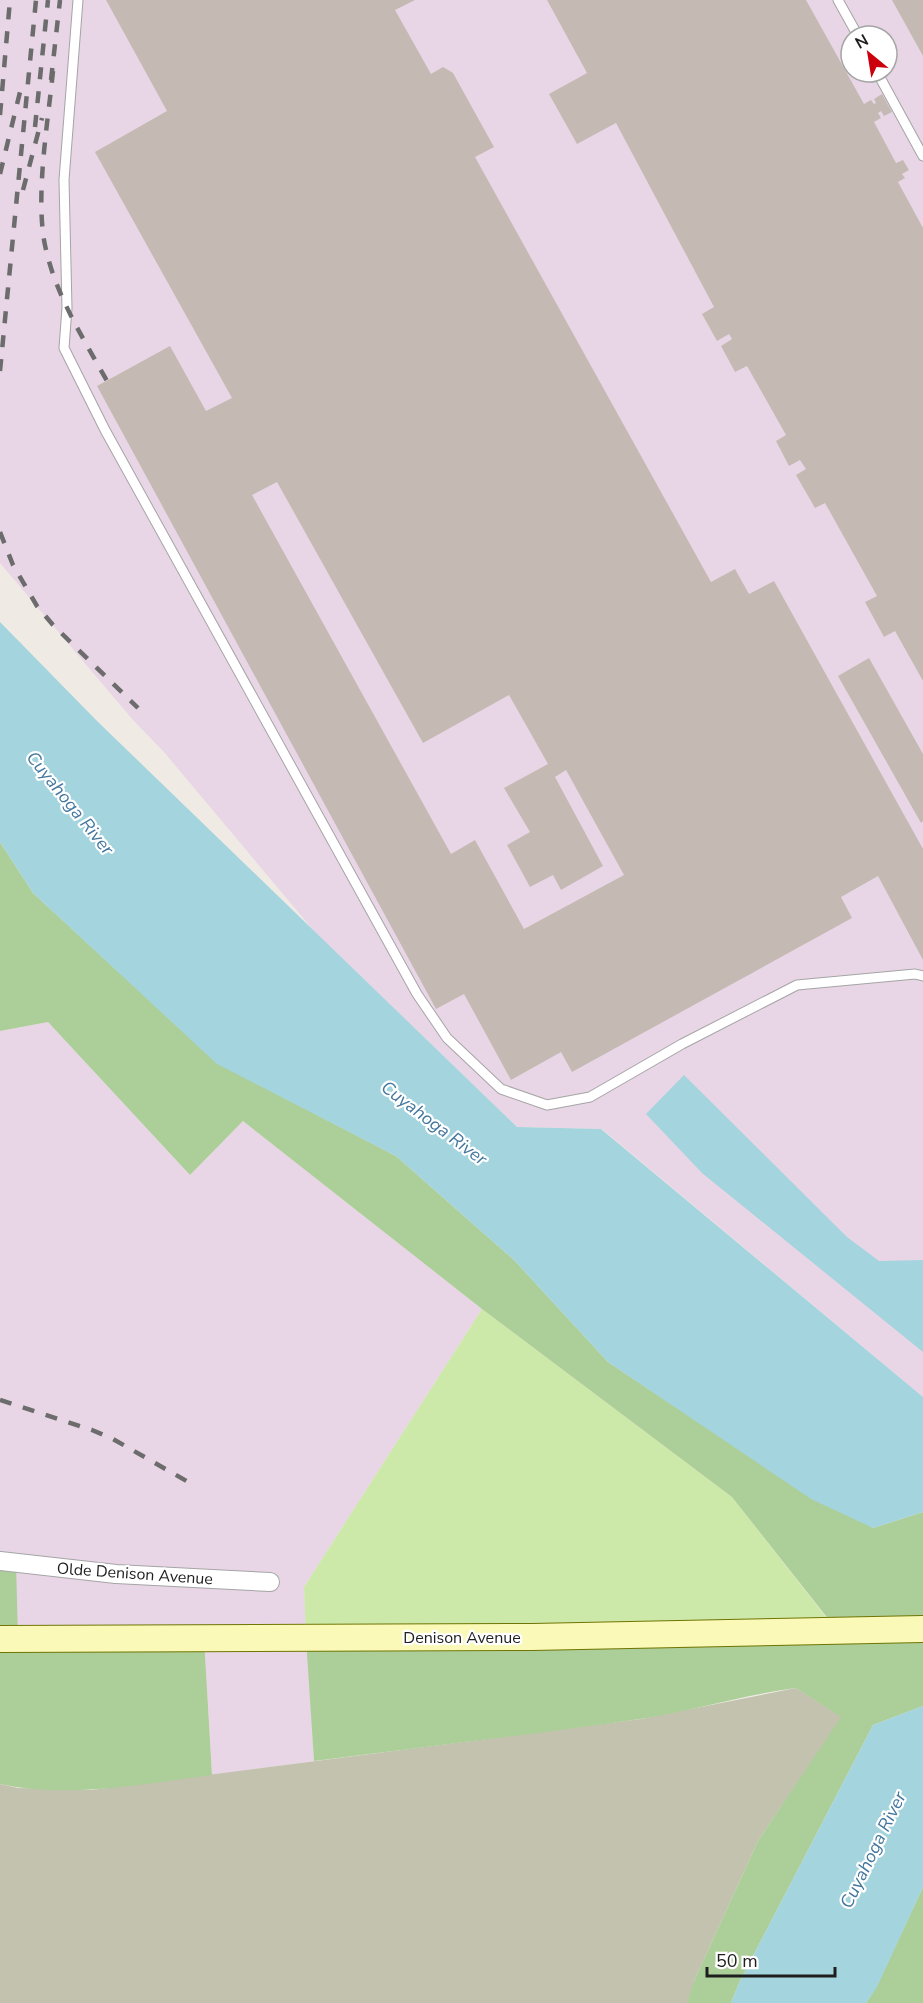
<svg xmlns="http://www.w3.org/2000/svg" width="923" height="2003" font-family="'Nunito Sans',sans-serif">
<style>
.industrial{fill:#e8d6e6;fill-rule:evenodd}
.construction{fill:#c3c2af}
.grass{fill:#cde9a9}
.forest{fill:#acce98}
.water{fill:#a4d4dd}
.building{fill:#c4bab3;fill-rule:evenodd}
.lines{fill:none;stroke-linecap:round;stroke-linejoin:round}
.service-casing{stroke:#a5a5a5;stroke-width:11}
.minor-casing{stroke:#a5a5a5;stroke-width:20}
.secondary-casing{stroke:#707504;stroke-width:28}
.service{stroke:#fff;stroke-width:9}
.minor{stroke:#fff;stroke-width:18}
.secondary{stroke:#faf9b7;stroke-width:26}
.rail{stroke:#6c6c6c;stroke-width:4.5;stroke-dasharray:12 12;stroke-linecap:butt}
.labels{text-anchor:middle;stroke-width:4.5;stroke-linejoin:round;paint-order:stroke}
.street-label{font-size:16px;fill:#1e1e1e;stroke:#fff}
.water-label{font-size:18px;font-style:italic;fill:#44779e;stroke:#fff}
</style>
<rect width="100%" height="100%" fill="#efeae4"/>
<g class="industrial">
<path d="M0 0H923V1397L602 1129 517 1127 314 931 164 752 133 720 0 563ZM851 36H887V72H851Z"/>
<path d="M48 1022 190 1175 243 1121 482 1309 304 1587 314 1761 212 1775 204 1638 17 1639 0 1562V1031Z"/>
</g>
<path class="construction" d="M796 1688 842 1717 758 1841 694 1981 704 2003H0V1784L18 1788 92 1790 641 1719Z"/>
<path class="grass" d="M482 1309 732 1497 837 1631 306 1638 304 1587Z"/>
<g class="forest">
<path d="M0 842 33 893 217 1063 396 1156 515 1261 608 1362 722 1438 873 1528 923 1512V1706L873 1725 739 1983 731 2003H687L694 1981 758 1841 841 1717 796 1688C743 1695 692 1711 640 1719 531 1735 423 1747 314 1761L306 1638 837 1630 732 1497 482 1309 243 1121 190 1175 48 1022 0 1031Z"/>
<path d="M0 1562 16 1563 18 1639 204 1638 212 1775C142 1784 70 1799 0 1784Z"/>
<path d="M923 1887V2003H866L876 1988Z"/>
</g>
<g class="water">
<path d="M0 622 97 721 517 1127 601 1129 923 1397V1512L873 1528 811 1499 608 1362 515 1261 396 1156 217 1064 33 893 0 842Z"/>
<path d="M684 1075 847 1237 879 1261 923 1260V1352L702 1173 646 1114Z"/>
<path d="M923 1706V1887L876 1989 866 2003H731L739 1983 873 1725Z"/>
</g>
<g class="building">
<path d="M106 0H415L395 10 431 74 443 67 453 73 494 147 475 157 711 582 735 569 749 594 774 581 923 849V960L878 876 841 897 852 918 572 1072 561 1052 511 1080 464 994 436 1009 97 386 170 346 206 411 232 398 95 152 167 111ZM277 482 423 743 509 695 548 764 504 788 530 832 507 845 530 887 553 875 561 890 603 866 555 777 566 770 624 875 524 929 475 840 451 854 252 495Z"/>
<path d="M547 0H806L864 104 871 100 874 104 876 103 874 99 882 94 892 112 884 116 881 111 878 113 881 118 874 122 896 163 903 160 909 170 902 174 905 178 898 182 923 228V681L895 631 884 637 865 602 877 596 825 503 815 508 796 475 806 469 800 460 789 466 776 441 786 435 747 366 735 372 721 346 732 339 729 334 717 341 702 314 714 307 616 123 577 144 549 94 587 73Z"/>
<path d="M892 0H923V56Z"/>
<path d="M869 658 923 754V821L921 823 838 676Z"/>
</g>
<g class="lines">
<g class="service-casing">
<g id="service">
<path d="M78 0 64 180 67 308 64 348 105 430 417 994 447 1038 501 1089 547 1105 590 1097 682 1044 797 985 915 974 923 976"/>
<path d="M838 0 858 36"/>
<path d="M877 72 923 156"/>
</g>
</g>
<g class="minor-casing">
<path id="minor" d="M0 1561 116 1574 270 1582"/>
</g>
<g class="secondary-casing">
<path id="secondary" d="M0 1639 532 1637 923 1629"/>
</g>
<use href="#service" class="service"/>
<use href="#minor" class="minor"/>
<use href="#secondary" class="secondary"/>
<g class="rail">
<path d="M53 71C48 122 36 190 44 240 53 291 82 336 107 381"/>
<path d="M51 80 60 0"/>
<path d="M0 115 10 0"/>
<path d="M35 127 48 0"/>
<path d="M0 174 21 88"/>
<path d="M23 190 42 118"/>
<path d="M0 371 36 0"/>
<path d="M0 532 13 565 37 606 53 625 138 708"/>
<path d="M0 1400 92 1430 113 1439 190 1483"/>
</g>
</g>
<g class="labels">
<g class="street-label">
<text transform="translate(135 1573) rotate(4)" y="6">Olde Denison Avenue</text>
<text x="462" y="1643">Denison Avenue</text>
</g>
<g class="water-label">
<text transform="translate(70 803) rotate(51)" y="6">Cuyahoga River</text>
<text transform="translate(434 1123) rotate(37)" y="6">Cuyahoga River</text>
<text transform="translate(873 1850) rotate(-64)" y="6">Cuyahoga River</text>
</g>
</g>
<g transform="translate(869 54) rotate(330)"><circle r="28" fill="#ffffff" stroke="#a5a5a5" stroke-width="1.5"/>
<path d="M0-4.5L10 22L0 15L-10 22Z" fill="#cc000d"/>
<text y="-9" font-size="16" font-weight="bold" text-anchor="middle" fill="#1e1e1e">N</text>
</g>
<path d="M707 1967v9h128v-9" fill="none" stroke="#1e1e1e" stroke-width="3"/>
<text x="716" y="1967" font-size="18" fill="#1e1e1e" stroke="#ffffff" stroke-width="4.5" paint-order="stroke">50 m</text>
</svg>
